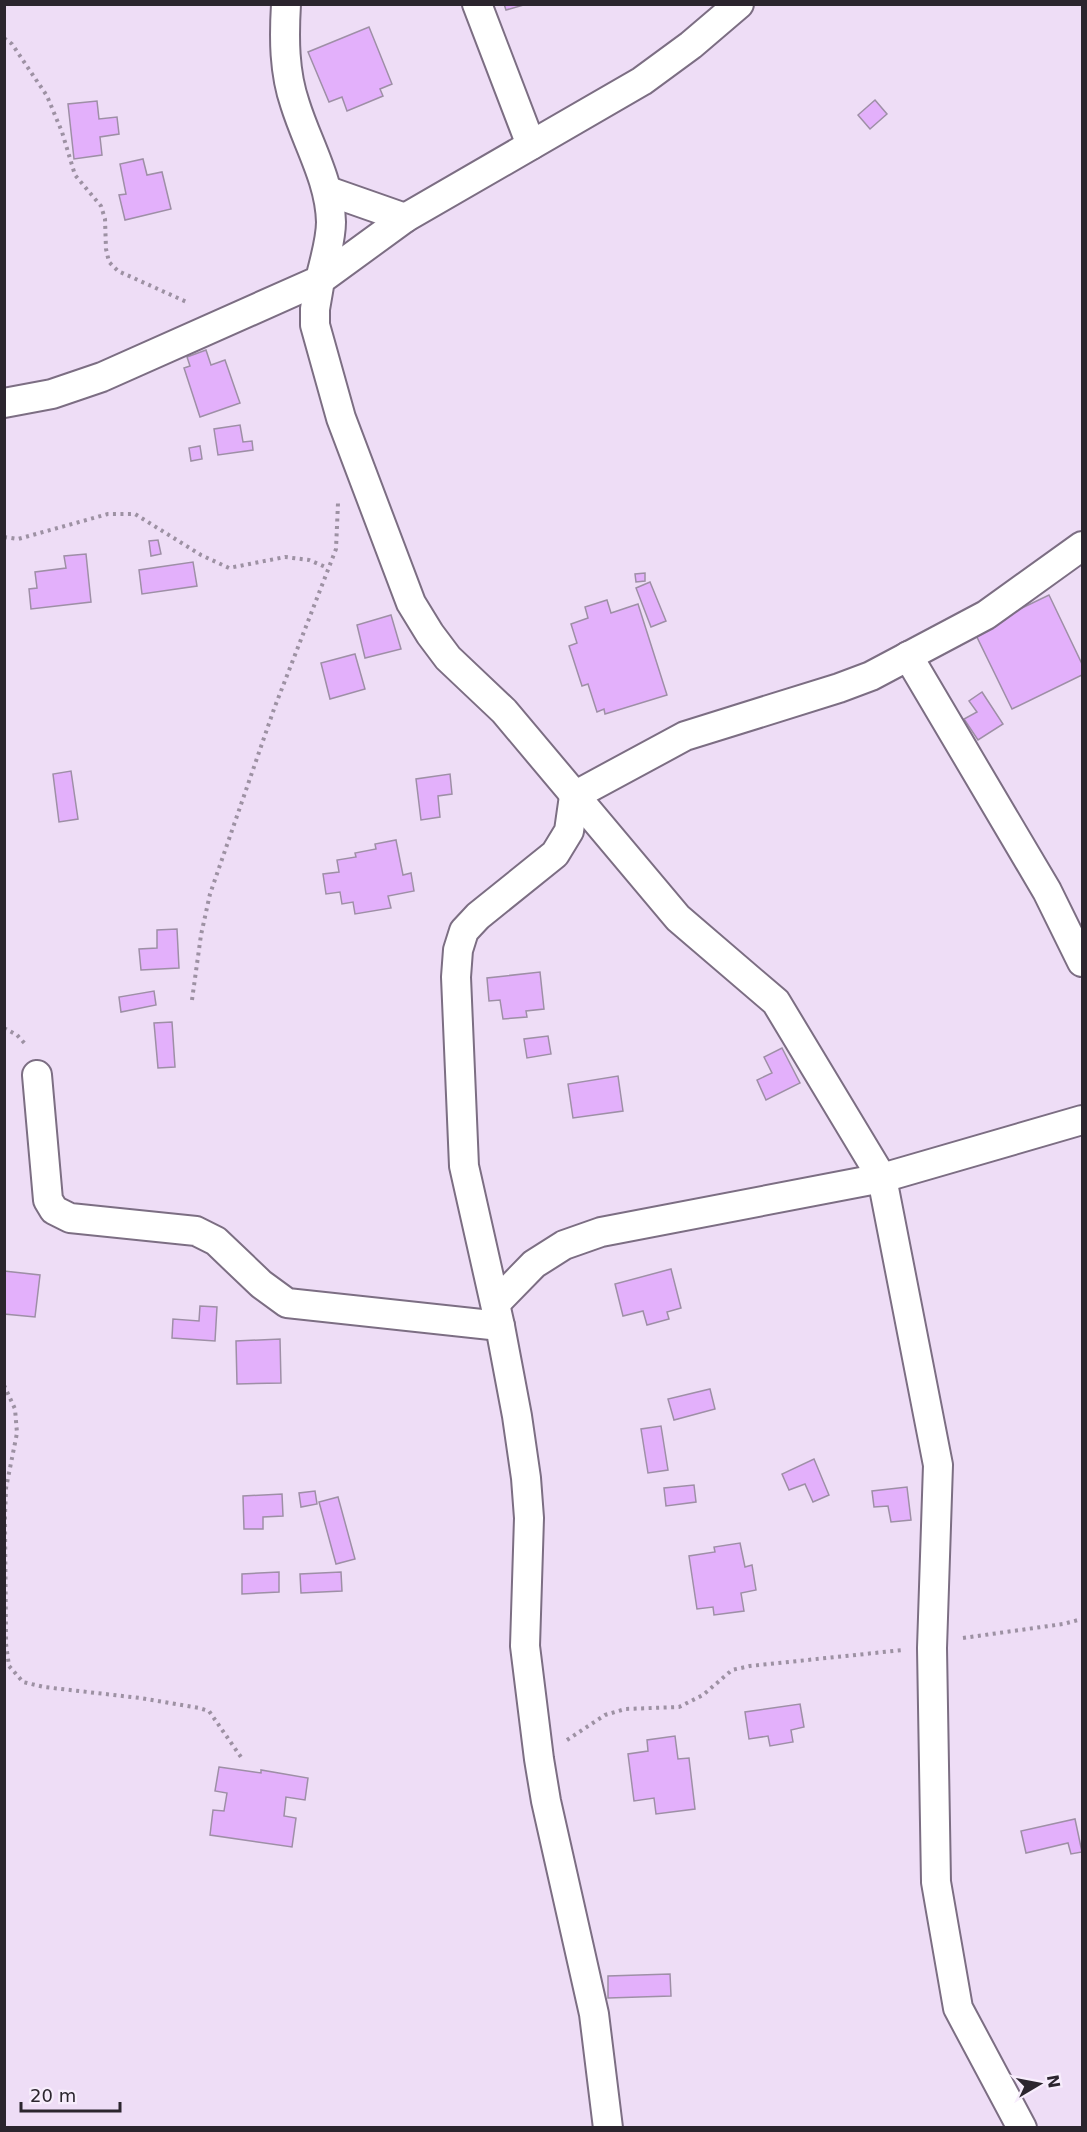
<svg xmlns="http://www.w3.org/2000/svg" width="1087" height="2132" font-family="'DejaVu Sans',sans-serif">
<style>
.building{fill:#e3b0fb;stroke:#9e8fa6;stroke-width:1.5}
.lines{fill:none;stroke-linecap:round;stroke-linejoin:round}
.street-casing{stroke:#7c6e83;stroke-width:32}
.path{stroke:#9d91a3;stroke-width:4;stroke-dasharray:3 4.5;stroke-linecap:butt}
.street{stroke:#fff;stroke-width:28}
</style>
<rect width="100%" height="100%" fill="#eeddf6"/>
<g class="building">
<path d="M504 4H527L506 10Z"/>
<path d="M369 27 392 84 380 89 383 96 347 111 342 97 329 102 308 52Z"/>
<path d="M875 100 887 114 870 129 858 115Z"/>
<path d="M97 101 99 119 117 117 119 134 100 137 102 155 74 159 68 104Z"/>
<path d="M143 159 147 175 162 172 171 209 125 220 119 195 126 194 120 164Z"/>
<path d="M206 350 211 365 225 360 240 403 200 417 184 368 190 366 187 357Z"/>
<path d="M240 425 243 442 252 441 253 450 218 455 214 429Z"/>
<path d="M200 446 202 459 191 461 189 448Z"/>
<path d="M158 540 161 554 151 556 149 541Z"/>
<path d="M86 554 91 602 31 609 29 589 37 588 35 572 66 568 64 556Z"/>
<path d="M193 562 197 586 142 594 139 570Z"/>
<path d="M645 573V581L636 582 635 574Z"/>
<path d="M650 582 666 621 651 627 636 588Z"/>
<path d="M1049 595 1082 664V675L1012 709 974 631Z"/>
<path d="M607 600 611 613 638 604 667 695 605 714 604 709 597 712 588 684 582 686 569 646 577 643 571 624 588 618 585 607Z"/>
<path d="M391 615 401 649 365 658 357 625Z"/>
<path d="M355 654 365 689 330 699 321 663Z"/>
<path d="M982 692 1003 724 978 740 964 719 977 712 969 701Z"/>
<path d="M71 771 78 819 59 822 53 774Z"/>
<path d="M450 774 452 794 438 796 440 817 421 820 416 779Z"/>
<path d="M396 840 403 875 411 873 414 891 388 896 391 908 355 914 353 902 342 904 340 892 326 894 323 874 339 872 337 860 356 857 355 853 376 849 375 844Z"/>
<path d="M177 929 179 968 141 970 139 949 157 948V930Z"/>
<path d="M540 972 544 1009 526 1011 527 1017 503 1019 500 1000 489 1001 487 978Z"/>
<path d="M154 991 156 1005 121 1012 119 997Z"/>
<path d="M172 1022 175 1067 158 1068 154 1023Z"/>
<path d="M548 1036 551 1054 527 1058 524 1039Z"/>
<path d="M782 1048 800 1083 766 1100 757 1080 772 1073 764 1057Z"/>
<path d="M618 1076 623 1111 573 1118 568 1084Z"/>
<path d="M671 1269 681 1308 667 1312 669 1319 647 1325 643 1311 623 1316 615 1284Z"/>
<path d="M4 1271 40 1275 35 1317 4 1314Z"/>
<path d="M200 1306 217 1307 215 1341 172 1338 173 1319 199 1321Z"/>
<path d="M280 1339 281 1383 237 1384 236 1341Z"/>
<path d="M710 1389 715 1409 674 1420 668 1399Z"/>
<path d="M661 1426 668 1470 648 1473 641 1429Z"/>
<path d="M814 1459 829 1495 813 1502 805 1484 789 1490 782 1474Z"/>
<path d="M694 1485 696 1502 666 1506 664 1488Z"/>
<path d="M907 1487 911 1520 891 1522 888 1506 874 1507 872 1491Z"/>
<path d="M315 1491 317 1504 301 1507 299 1493Z"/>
<path d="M282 1494 283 1516 263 1517V1529H244L243 1496Z"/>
<path d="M338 1497 355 1559 336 1564 319 1502Z"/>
<path d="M740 1543 745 1567 752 1565 756 1590 741 1593 744 1611 714 1615 713 1607 697 1609 689 1556 715 1552 714 1547Z"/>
<path d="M279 1572V1592L242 1594V1574Z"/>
<path d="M341 1572 342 1591 301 1593 300 1574Z"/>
<path d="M800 1704 804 1727 791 1730 793 1742 770 1746 768 1736 749 1739 745 1712Z"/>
<path d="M675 1736 678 1759 689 1758 695 1809 656 1814 654 1798 634 1801 628 1754 648 1751 647 1740Z"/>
<path d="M219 1767 261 1773V1770L308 1778 305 1800 286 1797 284 1816 296 1818 292 1847 210 1835 213 1810 224 1811 227 1793 215 1791Z"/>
<path d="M1075 1819 1082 1852 1071 1854 1068 1843 1026 1853 1021 1831Z"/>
<path d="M670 1974 671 1996 608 1998V1976Z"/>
</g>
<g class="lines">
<g class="street-casing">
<g id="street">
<path d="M477 4 531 145"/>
<path d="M739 4 691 45 642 81 405 218 320 280 315 309V325L341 418 411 603 430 634 448 658 504 711 678 918 776 1002 882 1178 938 1465 932 1648 936 1882 958 2008 1022 2128"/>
<path d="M328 191 405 218"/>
<path d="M4 403 52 394 102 377 320 280C324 262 331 241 331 222 330 180 307 143 295 104 284 72 284 38 286 4"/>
<path d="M908 656 1047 891 1082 962"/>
<path d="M37 1075 48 1200 54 1210 70 1218 196 1231 216 1241 261 1284 287 1303 500 1326"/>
<path d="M496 1303 534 1264 564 1245 601 1232 882 1178 1082 1120"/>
<path d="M608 2128 594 2014 546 1801 539 1759 525 1646 529 1518 526 1478 517 1416 500 1326 464 1166 456 977 458 950 464 931 478 916 555 854 569 831 574 796 685 736 839 688 871 676 986 615 1082 546"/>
</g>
</g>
<g class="path">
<path d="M4 38 12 44 47 96 62 132 75 175 101 206 105 219 106 249 109 262 118 271 189 303"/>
<path d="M4 537 18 539 108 514H135L201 555 229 568 285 557 309 560 328 568"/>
<path d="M192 1000 201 935 210 894 274 709 336 549 338 503"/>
<path d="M4 1028 17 1035 27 1046"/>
<path d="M4 1385 15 1409 17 1433 6 1488 5 1516 6 1644 9 1666 23 1682 44 1687 140 1698 199 1708 209 1711 243 1760"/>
<path d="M963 1638 1063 1624 1082 1619"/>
<path d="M567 1740 605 1715 625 1709 679 1707 703 1695 732 1670 750 1666 903 1650"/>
</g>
<use href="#street" class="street"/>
</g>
<rect width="1087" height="2132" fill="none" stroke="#2b252e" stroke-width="12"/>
<g transform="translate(1039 2084) rotate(80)" stroke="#f7edfc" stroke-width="4.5" paint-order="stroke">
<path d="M0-4.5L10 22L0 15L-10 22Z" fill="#2b252e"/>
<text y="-9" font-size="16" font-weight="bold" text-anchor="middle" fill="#2b252e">N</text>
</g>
<path d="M21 2102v9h99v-9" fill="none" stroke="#2b252e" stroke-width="3"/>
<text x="30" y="2102" font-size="18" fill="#2b252e" stroke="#f7edfc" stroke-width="4.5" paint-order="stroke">20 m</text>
</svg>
